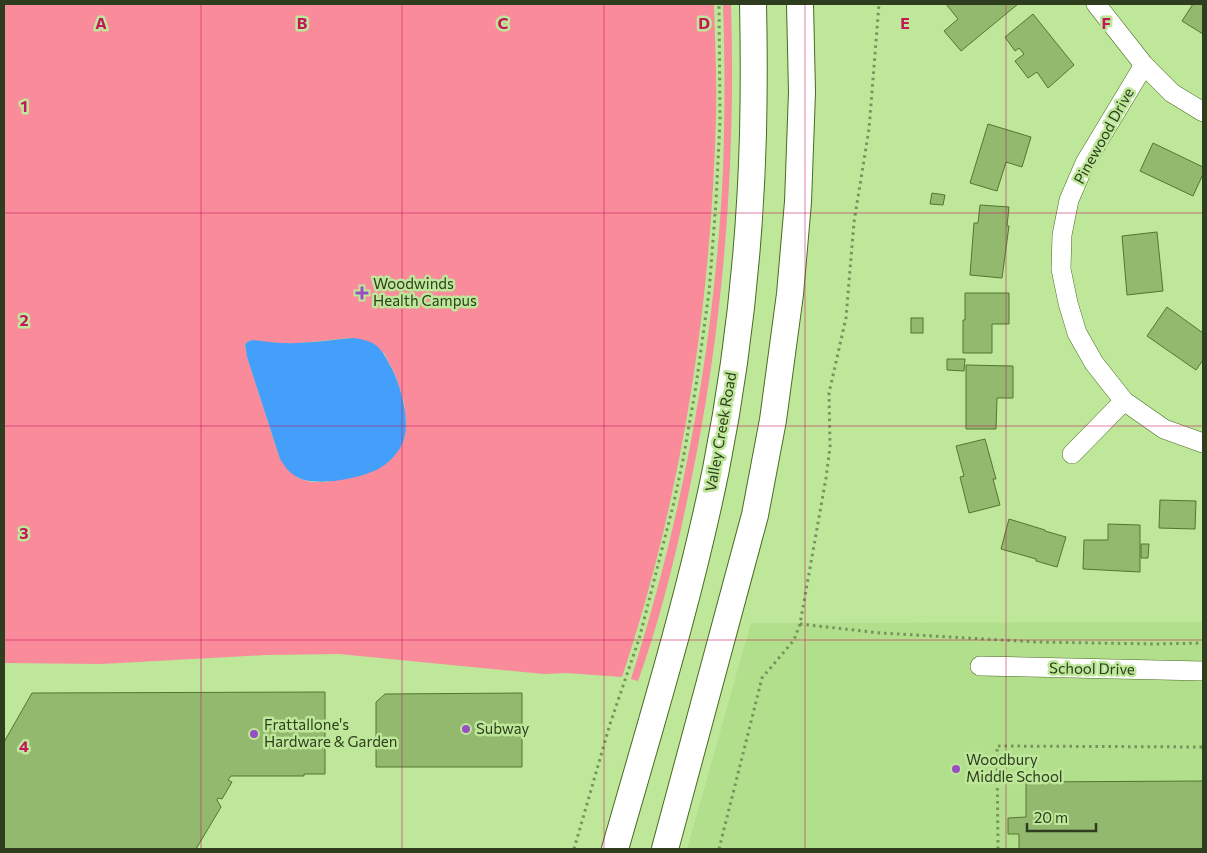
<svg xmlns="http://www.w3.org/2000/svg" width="1207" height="853" font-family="Commissioner,sans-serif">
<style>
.built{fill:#b2df8b}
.green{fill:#f98b9b;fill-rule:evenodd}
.water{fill:#439ff9}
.building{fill:#92b96e;stroke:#52762d}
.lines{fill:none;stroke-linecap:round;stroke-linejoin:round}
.minor-casing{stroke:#486b21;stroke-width:20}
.secondary-casing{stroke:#486b21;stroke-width:28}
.path{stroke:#76935d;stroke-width:3;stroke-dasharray:2.5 4;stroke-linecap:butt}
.minor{stroke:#fff;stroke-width:19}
.secondary{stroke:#fff;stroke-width:26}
.grid{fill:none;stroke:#c2185b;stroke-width:1;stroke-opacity:0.55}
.poi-dot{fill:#974fc2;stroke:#bee79a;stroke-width:2}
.labels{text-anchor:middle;stroke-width:5;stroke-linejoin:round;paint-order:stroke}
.street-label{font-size:15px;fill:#2d3d1e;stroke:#bee79a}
.poi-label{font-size:15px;fill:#2d3d1e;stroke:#bee79a;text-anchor:start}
.grid-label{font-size:16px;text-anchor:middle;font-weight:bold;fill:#c2185b;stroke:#bee79a;stroke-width:5;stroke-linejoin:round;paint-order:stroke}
</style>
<rect width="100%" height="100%" fill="#bee79a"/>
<path class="built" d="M1203 622V849H687L751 623Z"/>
<g class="green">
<path d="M4 4H714C715 41 717 79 716 117 711 306 682 497 622 677L566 673 544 674 339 654 266 655 101 664 4 663ZM353 338 384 353 396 377 404 402 406 422 404 439 400 447 391 459 327 482H311L298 478 280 459 247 357 245 344 249 341 253 340C268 342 282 344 297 343 316 342 335 339 353 338Z"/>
<path d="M723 4H731C736 168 723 331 689 491 676 555 660 620 638 681L631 679C683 515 715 343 723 170 725 115 725 59 723 4Z"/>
</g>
<path class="water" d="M353 338C378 341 381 348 392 369 401 387 410 419 404 439 402 448 391 461 383 466 366 478 318 487 299 478 290 474 285 467 280 459L247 357 245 344 249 341 253 340C263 341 272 343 281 343 305 344 329 340 353 338Z"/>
<g class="building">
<path d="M946 4H1018L961 51 944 31 958 19Z"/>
<path d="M1193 4H1203V34L1182 21Z"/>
<path d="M1033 14 1074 65 1048 88 1037 72 1028 78 1015 61 1024 54 1019 48 1015 51 1005 37Z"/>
<path d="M988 124 1031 137 1022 167 1006 162 997 191 970 183Z"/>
<path d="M1153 143 1203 167V174L1193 196 1140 171Z"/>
<path d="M932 193 945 195 943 205 930 204Z"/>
<path d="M980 205 1009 207 1007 226H1009L1002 278 970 275 974 223H978Z"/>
<path d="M1157 232 1163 291 1127 295 1122 236Z"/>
<path d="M965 293H1009V324H992V353H963V320H965Z"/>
<path d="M1167 307 1203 333V360L1196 370 1147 336Z"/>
<rect x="911" y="318" width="12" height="15"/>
<path d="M947 359H965L964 371 947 370Z"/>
<path d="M966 365 1013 366V398H997L996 429H966Z"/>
<path d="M985 439 996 479H993L1000 505 969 513 960 477 964 476 956 446Z"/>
<path d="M1160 500 1196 501 1195 529 1159 528Z"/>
<path d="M1009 519 1045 530V531L1066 537 1057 567 1036 561V559L1001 549Z"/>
<path d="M1108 524 1140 525V572L1083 569 1084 540H1108Z"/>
<path d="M1141 544H1149L1148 558H1141Z"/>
<path d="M325 692V774H304V776H231L228 780 232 782 222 799 218 798 217 800 221 807 196 849H4V742L32 693Z"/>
<path d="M522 693V767H376V702L385 694Z"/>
<path d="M1203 781V849H1019V834H1008V818L1026 817V782Z"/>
</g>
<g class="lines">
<g class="minor-casing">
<g id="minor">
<path d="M1096 4 1144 65 1172 93 1203 112"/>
<path d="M1144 65 1085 163 1069 200 1062 235 1061 269 1068 303 1077 333 1094 363 1124 401 1164 429 1203 443"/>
<path d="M1072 454 1124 401"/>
<path d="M980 666 1203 671"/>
</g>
</g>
<g class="secondary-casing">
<g id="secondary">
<path d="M615 849C651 723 690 597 716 469 738 358 750 246 753 134 754 90 754 47 753 4"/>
<path d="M665 849 755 515 773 420 790 294 798 202 802 92 800 4"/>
</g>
</g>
<g class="path">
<path d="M800 624 880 633 1037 642 1157 644 1203 643"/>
<path d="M574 849 610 724 639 639 644 620 674 502 683 460 696 386 709 292 716 202 720 121 719 4"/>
<path d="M719 849 762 678 794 640 800 624 826 478 830 447 829 393 846 318 854 222 869 129 879 4"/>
<path d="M998 849 997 746 1203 747"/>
</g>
<use href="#minor" class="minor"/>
<use href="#secondary" class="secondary"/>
</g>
<path class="grid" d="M201 4V849M402 4V849M604 4V849M805 4V849M1006 4V849M4 213H1203M4 426H1203M4 640H1203"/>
<g class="poi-dot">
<path d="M359.5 285.5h5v5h5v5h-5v5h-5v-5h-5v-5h5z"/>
<circle cx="466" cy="729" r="5"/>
<circle cx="254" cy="734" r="5"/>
<circle cx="956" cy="769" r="5"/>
</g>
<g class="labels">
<g class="street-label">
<text transform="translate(1104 136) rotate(-61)" y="5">Pinewood Drive</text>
<text transform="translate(721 432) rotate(-80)" y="5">Valley Creek Road</text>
<text transform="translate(1092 669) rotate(1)" y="5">School Drive</text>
</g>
<g class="poi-label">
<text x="373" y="289">Woodwinds<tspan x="373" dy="17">Health Campus</tspan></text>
<text x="264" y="730">Frattallone's<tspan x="264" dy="17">Hardware &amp; Garden</tspan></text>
<text x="476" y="734">Subway</text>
<text x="966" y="765">Woodbury<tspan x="966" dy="17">Middle School</tspan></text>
</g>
</g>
<g class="grid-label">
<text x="101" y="29">A</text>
<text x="302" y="29">B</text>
<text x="503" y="29">C</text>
<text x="704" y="29">D</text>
<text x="905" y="29">E</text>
<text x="1106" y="29">F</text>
<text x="24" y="112">1</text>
<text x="24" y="326">2</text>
<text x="24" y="539">3</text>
<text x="24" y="752">4</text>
</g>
<rect width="1207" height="853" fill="none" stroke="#2d3d1e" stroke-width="10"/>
<path d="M1027 823v8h69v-8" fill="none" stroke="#2d3d1e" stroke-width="2.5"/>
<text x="1034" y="823" font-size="15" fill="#2d3d1e" stroke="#bee79a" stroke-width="4" paint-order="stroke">20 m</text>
</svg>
